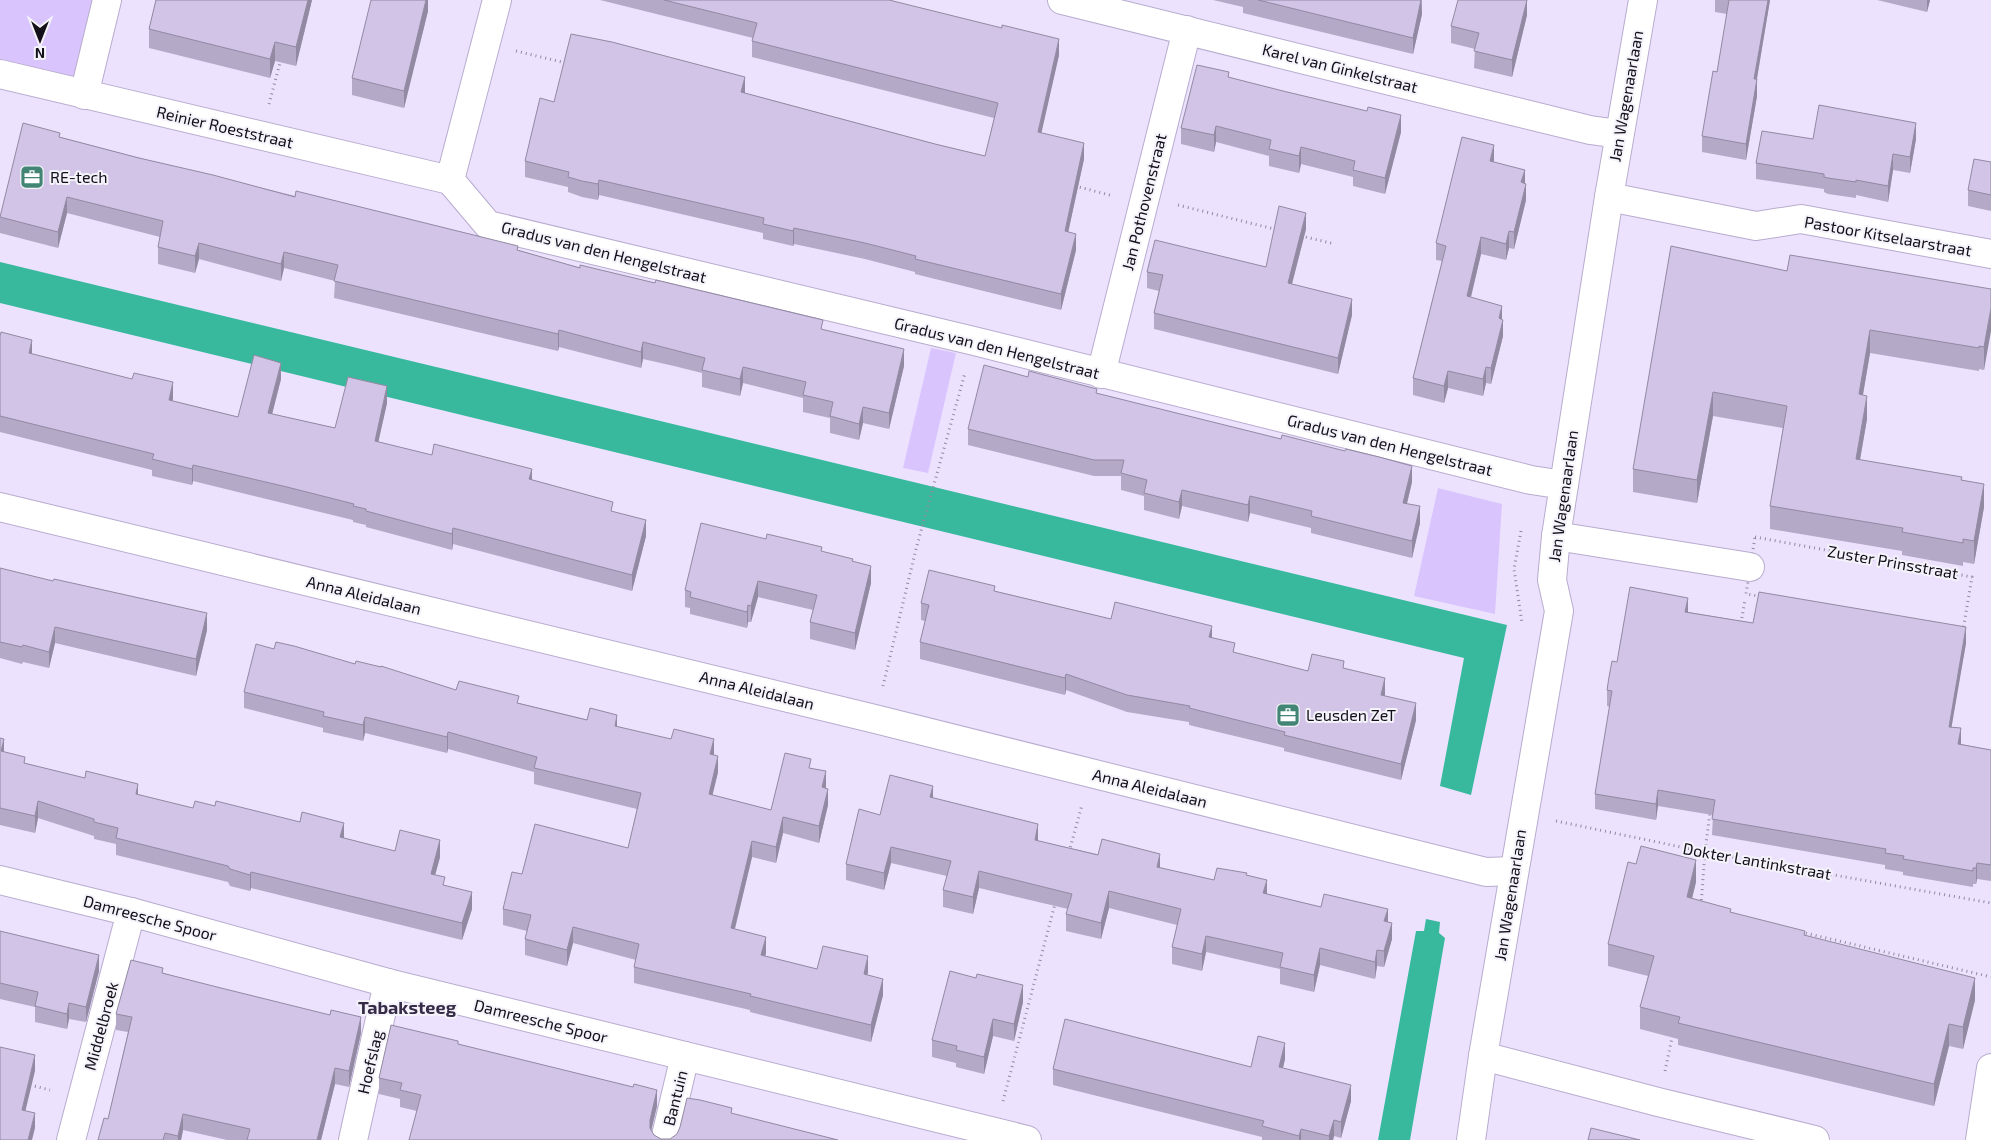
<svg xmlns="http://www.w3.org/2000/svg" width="1991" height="1140" font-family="'Exo 2',sans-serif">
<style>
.green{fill:#d9c4fe}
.water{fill:#38b99e}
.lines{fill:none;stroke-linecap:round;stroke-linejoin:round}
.minor-casing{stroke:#b8acce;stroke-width:30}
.path{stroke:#91899e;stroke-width:3;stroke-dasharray:1 4;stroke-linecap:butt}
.minor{stroke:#fff;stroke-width:28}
.wall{fill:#b4a9c7}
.shaded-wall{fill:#9289a2}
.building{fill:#d1c4e7;stroke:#9289a2}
.labels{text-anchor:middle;stroke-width:4;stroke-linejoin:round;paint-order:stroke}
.street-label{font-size:16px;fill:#120e1a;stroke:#f5f3fa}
.poi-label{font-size:16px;fill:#120e1a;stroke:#f5f3fa;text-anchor:start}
.neighbourhood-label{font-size:18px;font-weight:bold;fill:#372c48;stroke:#f5f3fa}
</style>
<rect width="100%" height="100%" fill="#ece2fe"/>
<g class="green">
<path d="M0 0H96L77 78 0 59Z"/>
<path d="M931 348 956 353 928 473 903 468Z"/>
<path d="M1438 488 1502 504 1495 614 1414 596Z"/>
</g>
<g class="water">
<path d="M0 262 1507 625 1471 795 1440 786 1464 658 0 303Z"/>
<path d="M1426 919 1440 922 1439 933 1445 938 1410 1140H1378L1416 931H1424Z"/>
</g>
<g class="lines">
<g class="minor-casing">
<g id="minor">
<path d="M1062 0 1590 130 1619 134"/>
<path d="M0 74 450 180"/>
<path d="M84 95 107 0"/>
<path d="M450 180 488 225 974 341 1531 480 1564 485"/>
<path d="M450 180 497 0"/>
<path d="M1609 197 1756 226 1801 219 1991 254"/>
<path d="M1101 374 1187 30"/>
<path d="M0 507 875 719 1486 872 1514 871"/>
<path d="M1556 536 1750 567"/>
<path d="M0 880 131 912 388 983 1027 1140"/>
<path d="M1483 1056 1658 1102 1815 1140"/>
<path d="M71 1140 131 912"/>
<path d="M353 1140 388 983"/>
<path d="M665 1140 685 1056"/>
<path d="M1471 1140 1483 1056 1559 611 1552 580 1556 536 1609 197 1643 0"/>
<path d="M1980 1140 1991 1068"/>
</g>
</g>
<g class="path">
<path d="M516 51 566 63"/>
<path d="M269 104 281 59"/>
<path d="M1075 186 1113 196"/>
<path d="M1178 205 1278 230"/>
<path d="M1301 236 1335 244"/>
<path d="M1521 531 1514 569 1522 623"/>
<path d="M1755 537 1972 577 1963 630 1746 594Z"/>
<path d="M1741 623 1745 600"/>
<path d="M883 686 916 549 965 373"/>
<path d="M1556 821 1705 852 1991 903"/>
<path d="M1069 852 1082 805"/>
<path d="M1701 905 1705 852 1710 812"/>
<path d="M1801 932 1991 977"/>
<path d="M1665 1071 1673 1033"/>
<path d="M30 1085 50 1090"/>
<path d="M1003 1101 1055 904"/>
</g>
<use href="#minor" class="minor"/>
</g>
<g class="wall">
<path d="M156 0H312L296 66 275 61 270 78 149 48V29Z"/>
<path d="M428 0V11L404 108 352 95V78Z"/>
<path d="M600 0H889L1059 55 1041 133 1084 159 1068 232 1076 250 1061 310 915 274V272L865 259 794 244 793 246 763 239V233L599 195 598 200 582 197 568 192V187L525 177V161L554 102 745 93 935 144 985 156 994 118 752 57V41L753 38Z"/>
<path d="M1213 0H1422V14L1413 54 1243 13V7Z"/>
<path d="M1527 0V15L1512 77 1474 68 1475 49 1451 43V26Z"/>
<path d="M1715 0H1770L1757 79V96L1746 160 1702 152V136L1717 72 1727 14 1715 12Z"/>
<path d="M1877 0H1930L1927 12Z"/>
<path d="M1229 77 1401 132 1385 194 1353 186V177L1301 164 1299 173 1269 166V156L1216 142 1214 152 1181 144V128Z"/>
<path d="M60 137 139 158 518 250 580 268 823 330 904 366 889 429 863 423 859 440 830 433V418L803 412V398L743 383 740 396 702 387V373L674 366 643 359 641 368 559 347 558 351 334 298 335 281 284 268 281 281 199 259 195 273 158 264V247L160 237 67 213 58 248 0 233V215Z"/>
<path d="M1813 139H1916L1910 173 1893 170 1888 202 1856 195V198L1828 194 1824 192V189L1756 179V163Z"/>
<path d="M1494 162 1525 183 1526 200 1514 249 1509 248 1506 260 1481 254 1471 297 1502 319 1503 336 1491 384 1486 383 1483 396 1448 388 1444 403 1413 395V378L1442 261 1436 260V243Z"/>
<path d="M1991 162V211L1968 206V190Z"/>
<path d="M1306 229 1292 284 1352 315 1338 374 1154 329V313L1159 291 1147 288V272L1266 267Z"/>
<path d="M1787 271 1991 289 1984 370 1979 369V371L1870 353 1863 395 1867 419 1860 460 1962 480 1984 507 1974 564 1963 562V566L1902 555V551L1770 529V506L1783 428 1713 416 1697 503 1633 492V469Z"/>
<path d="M0 336 32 354 173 398V401L238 417 281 379 272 414 335 428 387 403 378 442 532 480 613 512 646 536 632 591 453 544 452 550 366 527V525L353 522V520L287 504 193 481 192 485 152 476V470L0 432Z"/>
<path d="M1028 377 1097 394 1412 482 1407 504 1420 523 1412 558 1311 533V528L1250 513 1248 522 1182 506 1179 519 1144 510V496L1121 490V476H1094L968 445V429Z"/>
<path d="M766 539 853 561 871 583 855 650 810 639V622L813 610 758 597 751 622H748L747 628 690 614V608L685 607V590Z"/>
<path d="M0 568 207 630 196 676 55 643 49 668 23 662 22 664 0 658Z"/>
<path d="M995 591 1111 619 1212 638 1235 653 1308 671 1344 668 1385 694V696L1416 720 1401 780 1284 751V748L1189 725V722L1127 712 1066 690 1065 695 920 659V642L925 621 921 620V603Z"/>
<path d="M1688 612 1753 623 1966 643 1951 727 1961 744 1991 750V881L1977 879 1976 884H1973V887L1903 875V872L1885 869V865L1712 835 1713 815 1658 806 1656 820 1595 809V794L1610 707 1607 706V690Z"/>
<path d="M274 649 355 664 456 690 519 703 617 727 713 755 718 772 712 795 771 810 811 768 826 788 828 805 819 843 783 833 776 863 752 857 735 929 766 953 765 956 817 969 868 972 867 975 883 995 871 1042 750 1012V1010L634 983V967L636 960 573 943 567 966 525 955V939L527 931 503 925V909L522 874 628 848 637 809 534 784V772L448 749 447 753 365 733 363 741 323 732V728L244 708V692Z"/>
<path d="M0 738 4 752 25 763 138 795 193 808 344 838 395 851 440 857 435 875 445 886 472 909 462 940 251 888 250 891 230 886 228 882 116 855V844L94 839V836L38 818 35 833 0 825Z"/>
<path d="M933 798 1038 841 1214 880 1247 876 1267 894 1321 907 1388 922 1392 939 1384 967 1377 966 1375 979 1320 965 1314 992 1280 984V969L1206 952 1202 971 1172 964V947L1177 925 1109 908 1101 939 1066 931V914L1068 909 979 888 973 914 943 907V890L947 876 891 863 884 890 846 880V864Z"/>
<path d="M1696 882 1692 898 1731 912 1805 935 1975 1000 1963 1049 1949 1046 1934 1106 1678 1045V1039L1640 1029V1007L1648 976 1608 966V944Z"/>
<path d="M0 931 99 971 86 1022 69 1019 67 1029 35 1022V1007L0 999Z"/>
<path d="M163 973 361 1033 349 1087 335 1084 321 1140H227L183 1130 181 1140H98L108 1119 128 1032 116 1030V1014Z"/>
<path d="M1023 1002 1014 1041 993 1036 984 1074 956 1067V1063L932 1057V1040Z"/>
<path d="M458 1044 657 1106 651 1130 654 1135 661 1139H670L732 1114 838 1140H409L417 1111 400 1107V1099L379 1094V1078Z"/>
<path d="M1285 1059 1283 1068 1351 1101 1341 1138 1334 1136 1333 1140H1262V1137L1053 1085V1069L1251 1067Z"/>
</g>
<g class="shaded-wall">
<path d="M308 0H312L296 66V47Z"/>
<path d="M426 0H428V11L404 108V91Z"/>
<path d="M1421 0 1422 14 1413 54V38Z"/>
<path d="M1527 0V15L1512 77V60Z"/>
<path d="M1768 0H1770L1754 95V79Z"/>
<path d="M1927 0H1930L1927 12Z"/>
<path d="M1059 39V55L1038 148V132Z"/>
<path d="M275 42V61L270 78V59Z"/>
<path d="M745 77V93L741 108V92Z"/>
<path d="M1757 79V96L1746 160V144Z"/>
<path d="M1401 115V132L1385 194V178Z"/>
<path d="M1916 123V139L1910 173V157Z"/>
<path d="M1216 126V142L1214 152V135Z"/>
<path d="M1084 143V159L1065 247V231Z"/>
<path d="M1494 145V162L1490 161Z"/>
<path d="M1301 147V164L1299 173V156Z"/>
<path d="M1893 154V170L1888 202V186Z"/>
<path d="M1525 170V186L1521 182Z"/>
<path d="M599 180V195L598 200V184Z"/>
<path d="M1526 184V200L1514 249V232Z"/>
<path d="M67 197V213L58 248V232Z"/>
<path d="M1306 213V229L1288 299V283Z"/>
<path d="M794 228V244L793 246V231Z"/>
<path d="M1509 231V248L1506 260V244Z"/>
<path d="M1076 234V250L1061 310V294Z"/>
<path d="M1481 237V254L1467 313V296Z"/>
<path d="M199 243V259L195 273V256Z"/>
<path d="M284 252V268L281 281V264Z"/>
<path d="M1352 299V315L1338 374V358Z"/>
<path d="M1502 306V322L1499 318Z"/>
<path d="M1991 308V331L1984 370V347Z"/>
<path d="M1503 320V336L1491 384V368Z"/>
<path d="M559 330V347L558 351V334Z"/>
<path d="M1870 330V353L1859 417V394Z"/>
<path d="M32 340V356L29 353Z"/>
<path d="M643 342V359L641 368V352Z"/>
<path d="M904 349V366L889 429V413Z"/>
<path d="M281 363V379L268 430V413Z"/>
<path d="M743 367V383L740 396V379Z"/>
<path d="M1486 367V383L1483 396V379Z"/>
<path d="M1448 371V388L1444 403V386Z"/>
<path d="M173 382V398L169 416V400Z"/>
<path d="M387 386V403L375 457V441Z"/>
<path d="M1713 392V416L1697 503V480Z"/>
<path d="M1867 396V419L1856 482V459Z"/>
<path d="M863 407V423L859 440V424Z"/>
<path d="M193 465V481L192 485V469Z"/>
<path d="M1412 466V482L1403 519V503Z"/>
<path d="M532 469V486L529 479Z"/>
<path d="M1984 484V507L1974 564V541Z"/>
<path d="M1182 490V506L1179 519V502Z"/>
<path d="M1250 496V513L1248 522V505Z"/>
<path d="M1420 506V523L1412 558V541Z"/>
<path d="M646 520V536L632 591V575Z"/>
<path d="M453 528V544L452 550V534Z"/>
<path d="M871 566V583L855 650V633Z"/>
<path d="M758 581V597L751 622V606Z"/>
<path d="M1688 598V614L1685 612Z"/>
<path d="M748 605V622L747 628V612Z"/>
<path d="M207 613V630L196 676V659Z"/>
<path d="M1212 626V642L1209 637Z"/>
<path d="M55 627V643L49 668V652Z"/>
<path d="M1966 627V643L1949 742V727Z"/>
<path d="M1066 674V690L1065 695V678Z"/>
<path d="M1385 678V694L1381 711V695Z"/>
<path d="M1416 703V720L1401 780V764Z"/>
<path d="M617 715V731L615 726Z"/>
<path d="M365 717V733L363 741V725Z"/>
<path d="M1961 728V744H1958Z"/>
<path d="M448 732V749L447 753V737Z"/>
<path d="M4 739V755L1 751Z"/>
<path d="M714 739V755L710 770V754Z"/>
<path d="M718 756V772L709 810V794Z"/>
<path d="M826 771V787L822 803V787Z"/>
<path d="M138 784V800L136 794Z"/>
<path d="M933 786V803L930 797Z"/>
<path d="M828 789V805L819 843V826Z"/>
<path d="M1658 790V806L1656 820V804Z"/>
<path d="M38 801V818L35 833V816Z"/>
<path d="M783 817V833L776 863V847Z"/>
<path d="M344 823V839L340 837Z"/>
<path d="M1038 824V840L1035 857V840Z"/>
<path d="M440 840V857L431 890V874Z"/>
<path d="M752 841V857L731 944V928Z"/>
<path d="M891 847V863L884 890V873Z"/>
<path d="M1160 854V870L1157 867Z"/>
<path d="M1696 860V882L1687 919V897Z"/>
<path d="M1977 863V879L1976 884V868Z"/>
<path d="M979 871V888L973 914V897Z"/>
<path d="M251 872V888L250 891V875Z"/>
<path d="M1267 880V897L1263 893Z"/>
<path d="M1109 891V908L1101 939V923Z"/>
<path d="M472 892V909L462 940V923Z"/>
<path d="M1388 909V925L1384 921Z"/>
<path d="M1392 923V939L1384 967V951Z"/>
<path d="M573 927V943L567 966V950Z"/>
<path d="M1206 936V952L1202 971V954Z"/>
<path d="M766 937V953L761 971V955Z"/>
<path d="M1320 948V965L1314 992V975Z"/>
<path d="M1377 950V966L1375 979V962Z"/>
<path d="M99 955V971L86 1022V1007Z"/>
<path d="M868 956V972L864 990V974Z"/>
<path d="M1975 978V1000L1963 1049V1027Z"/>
<path d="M883 979V995L871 1042V1025Z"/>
<path d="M1023 985V1002L1014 1041V1024Z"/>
<path d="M69 1003V1019L67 1029V1014Z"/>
<path d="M361 1017V1033L349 1087V1071Z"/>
<path d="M993 1019V1036L984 1074V1057Z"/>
<path d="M1949 1024V1046L1934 1106V1084Z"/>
<path d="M1285 1043V1059L1279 1084V1067Z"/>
<path d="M35 1055V1071L22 1125V1110Z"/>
<path d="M335 1068V1084L321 1140H317Z"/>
<path d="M1351 1085V1101L1341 1138V1122Z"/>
<path d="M657 1090V1106L650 1136V1120Z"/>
<path d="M35 1113V1128L32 1140H28Z"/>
<path d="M183 1114V1130L181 1140H178V1136Z"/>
<path d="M1334 1120V1136L1333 1140H1329V1136Z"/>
<path d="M1301 1129V1140H1299V1136Z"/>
</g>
<g class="building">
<path d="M156 0H308L296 47 275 42 270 59 149 29Z"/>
<path d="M371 0H426L404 91 352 78Z"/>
<path d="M664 0H889L1002 28V25L1059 39 1038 132 1084 143 1065 231 1076 234 1061 294 915 259 916 256 865 243 794 228 793 231 763 224 764 218 599 180 598 184 582 181 568 177 569 172 525 161 540 98 554 102 571 34 612 42 745 77 741 92 935 144 985 156 998 103 752 41 757 23Z"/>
<path d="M1258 0H1421L1413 38Z"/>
<path d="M1458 0H1527L1512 60 1474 51 1479 33 1451 26Z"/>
<path d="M1729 0H1768L1754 79H1757L1746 144 1702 136 1713 71 1717 72Z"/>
<path d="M1197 65 1229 72 1228 77 1283 91 1367 111 1368 107 1401 115 1385 178 1353 170 1355 161 1301 147 1299 156 1269 149 1271 140 1216 126 1214 135 1181 128Z"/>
<path d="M1819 105 1916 123 1910 157 1893 154 1888 186 1856 180V182L1828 178 1824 177V174L1756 163 1762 131 1813 139Z"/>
<path d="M23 123 60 133 59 137 139 158 213 175 295 197 296 191 518 246 517 250 580 268V265L655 283 656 280 823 320 821 329 904 349 889 413 863 407 859 424 830 416 833 402 803 395 806 382 743 367 740 379 702 370 705 358 643 342 641 352 559 330 558 334 334 281 338 265 284 252 281 264 199 243 195 256 158 247 163 221 67 197 58 232 0 217Z"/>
<path d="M1462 137 1494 145 1490 161 1525 170 1521 182 1526 184 1514 232 1509 231 1506 244 1481 237 1467 296 1502 306 1499 318 1503 320 1491 368 1486 367 1483 379 1448 371 1444 386 1413 378 1446 246 1436 243Z"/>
<path d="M1974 159 1991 162V195L1968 190Z"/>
<path d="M1279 206 1306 213 1288 283 1352 299 1338 358 1154 313 1163 275 1147 272 1155 240 1266 267Z"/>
<path d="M1671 246 1787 271 1790 255 1991 289V308L1984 347 1979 346V348L1870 330 1859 394 1867 396 1856 459 1962 477 1961 480 1984 484 1974 541 1963 539V543L1902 532 1903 528 1770 506 1787 406 1713 392 1697 480 1633 469Z"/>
<path d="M1 332 32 340 29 353 132 379 134 373 173 382 169 400 238 417 254 355 281 363 268 413 335 428 348 377 387 386 375 441 432 455 434 444 532 469 529 479 613 502 611 511 646 520 632 575 453 528 452 534 366 511V509L353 506 354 504 287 487 193 465 192 469 152 459 154 454 0 416V336Z"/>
<path d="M984 365 1028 377 1029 371 1097 389 1096 393 1281 439 1282 435 1345 451 1346 449 1379 457 1412 466 1403 503 1420 506 1412 541 1311 516 1312 511 1250 496 1248 505 1182 490 1179 502 1144 493 1147 480 1121 473 1124 460H1094L968 429Z"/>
<path d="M701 523 766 539 767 534 822 547 821 551 853 559 852 561 871 566 855 633 810 622 817 595 758 581 751 606 748 605 747 612 690 597 691 592 685 590Z"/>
<path d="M0 568 53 581 54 579 207 613 196 659 55 627 49 652 23 645 22 647 0 642Z"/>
<path d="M929 570 995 586 994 591 1111 619 1115 602 1212 626 1209 637 1235 643 1233 652 1308 671 1312 654 1344 661 1343 668 1385 678 1381 695 1416 703 1401 764 1284 735 1285 732 1189 708 1190 706 1127 695 1066 674 1065 678 920 642 929 605 921 603Z"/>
<path d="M1630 587 1688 598 1685 612 1753 623 1759 592 1966 627 1949 727 1961 728 1958 744 1991 750V865L1977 863 1976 868H1973V871L1903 859 1904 856 1885 853 1886 849 1712 819 1715 800 1658 790 1656 804 1595 794 1612 691 1607 690 1609 677 1612 661 1617 662Z"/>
<path d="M276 642 294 646 355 664 356 661 381 667V666L456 690 459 681 519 696 517 703 587 720 590 708 617 715 615 726 671 739 674 729 714 739 710 754 718 756 709 794 771 810 785 753 811 759 809 768 826 771 822 787 828 789 819 826 783 817 776 847 752 841 731 928 766 937 761 955 817 969 823 946 868 956 864 974 883 979 871 1025 750 996 751 994 634 967 639 944 573 927 567 950 525 939 531 915 503 909 512 872 522 874 535 824 628 848 641 793 534 768 537 757 448 732 447 737 365 717 363 725 323 716 324 712 244 692 256 644 274 649Z"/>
<path d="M0 738 4 739 1 751 25 757 24 763 85 778 86 771 138 784 136 794 193 808 195 801 215 806 216 801 300 822 302 812 344 823 340 837 395 851 400 830 440 840 431 874 445 877 443 885 472 892 462 923 251 872 250 875 230 869 228 866 116 838 118 828 94 822V819L38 801 35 816 0 808Z"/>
<path d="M890 775 933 786 930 797 1038 824 1035 840 1098 855 1102 839 1160 854 1157 867 1214 880 1217 868 1247 873 1246 875 1267 880 1263 893 1321 907 1324 894 1388 909 1384 921 1392 923 1384 951 1377 950 1375 962 1320 948 1314 975 1280 967 1283 953 1206 936 1202 954 1172 947 1181 909 1109 891 1101 923 1066 914 1072 894 979 871 973 897 943 890 951 861 891 847 884 873 846 864 859 809 880 815Z"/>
<path d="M1641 846 1696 860 1687 897 1731 909 1730 912 1805 931 1804 935 1975 978 1963 1027 1949 1024 1934 1084 1678 1023 1680 1017 1640 1007 1654 956 1608 944 1628 862 1636 864Z"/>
<path d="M0 931 99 955 86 1007 69 1003 67 1014 35 1006 38 992 0 983Z"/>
<path d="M131 960 163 968 162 973 217 987 330 1015 331 1010 361 1017 349 1071 335 1068 317 1140H247L250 1129 183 1114 178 1136 165 1133 163 1140H98L104 1118 108 1119 132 1017 116 1014Z"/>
<path d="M950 971 976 978 977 974 1023 985 1014 1024 993 1019 984 1057 956 1050 957 1046 932 1040Z"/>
<path d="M1065 1019 1251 1067 1258 1036 1285 1043 1279 1067 1351 1085 1341 1122 1334 1120 1329 1136 1301 1129 1299 1136 1262 1126 1264 1121 1053 1069Z"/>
<path d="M391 1025 458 1041V1044L633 1087 634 1084 657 1090 650 1120V1128L654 1135 661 1139H670L677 1134 680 1127 687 1098 700 1100 732 1108 731 1113 838 1140H409L421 1095 400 1090 402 1083 379 1078Z"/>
<path d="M0 1047 35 1055 22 1110 35 1113 28 1140H0Z"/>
<path d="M1591 1128 1640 1140H1588Z"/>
</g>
<defs>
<g id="office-square" transform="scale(1.25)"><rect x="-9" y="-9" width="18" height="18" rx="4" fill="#438575" stroke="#f5f3fa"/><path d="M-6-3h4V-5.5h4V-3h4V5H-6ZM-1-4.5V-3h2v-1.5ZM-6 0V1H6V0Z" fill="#fff"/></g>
</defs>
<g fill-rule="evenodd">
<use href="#office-square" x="32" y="177"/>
<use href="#office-square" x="1288" y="715"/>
</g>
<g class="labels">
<g class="street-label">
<text transform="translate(1340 68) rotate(14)" y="6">Karel van Ginkelstraat</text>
<text transform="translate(1626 96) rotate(-80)" y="6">Jan Wagenaarlaan</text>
<text transform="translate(225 127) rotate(13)" y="6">Reinier Roeststraat</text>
<text transform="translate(1144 202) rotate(-76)" y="6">Jan Pothovenstraat</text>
<text transform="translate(1888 236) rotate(10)" y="6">Pastoor Kitselaarstraat</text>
<text transform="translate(604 252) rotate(14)" y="6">Gradus van den Hengelstraat</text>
<text transform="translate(997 348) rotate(14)" y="6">Gradus van den Hengelstraat</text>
<text transform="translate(1390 445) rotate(14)" y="6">Gradus van den Hengelstraat</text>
<text transform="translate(1563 496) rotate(-82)" y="6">Jan Wagenaarlaan</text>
<text transform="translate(1893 562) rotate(10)" y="6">Zuster Prinsstraat</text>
<text transform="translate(364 595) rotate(14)" y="6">Anna Aleidalaan</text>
<text transform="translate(757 690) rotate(14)" y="6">Anna Aleidalaan</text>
<text transform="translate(1150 788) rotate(14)" y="6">Anna Aleidalaan</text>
<text transform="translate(1757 861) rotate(10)" y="6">Dokter Lantinkstraat</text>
<text transform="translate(1510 895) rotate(-81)" y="6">Jan Wagenaarlaan</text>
<text transform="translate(150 918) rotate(15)" y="6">Damreesche Spoor</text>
<text transform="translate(541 1021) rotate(14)" y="6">Damreesche Spoor</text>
<text transform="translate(101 1026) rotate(-75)" y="6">Middelbroek</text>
<text transform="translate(370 1062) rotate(-77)" y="6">Hoefslag</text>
<text transform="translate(675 1098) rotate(-76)" y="6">Bantuin</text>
</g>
<g class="poi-label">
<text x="50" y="183">RE-tech</text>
<text x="1306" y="721">Leusden ZeT</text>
</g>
<g class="neighbourhood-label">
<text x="407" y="1014">Tabaksteeg</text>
</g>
</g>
<g transform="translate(40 40) rotate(180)" stroke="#f5f3fa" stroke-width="4" paint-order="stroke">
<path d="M0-4L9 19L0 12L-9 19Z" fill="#120e1a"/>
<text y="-8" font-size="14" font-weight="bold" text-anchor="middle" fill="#120e1a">N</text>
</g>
</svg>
